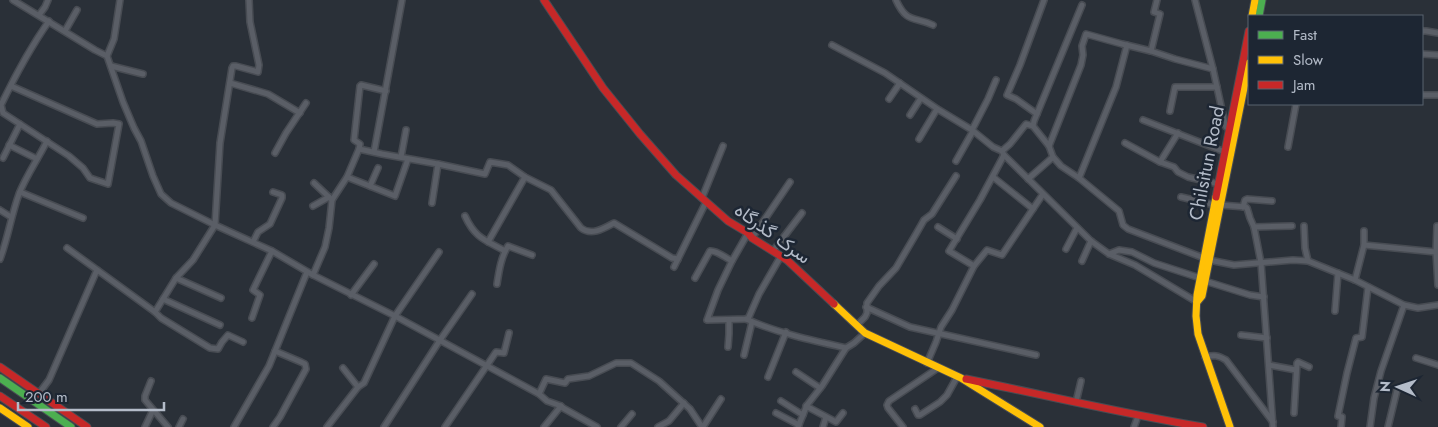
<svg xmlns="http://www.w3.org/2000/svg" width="1438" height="427" font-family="Jost,Vazirmatn,sans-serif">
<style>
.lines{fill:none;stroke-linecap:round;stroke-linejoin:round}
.street-casing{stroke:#484c53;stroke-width:8}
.fast-casing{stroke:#484c53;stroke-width:9}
.slow-casing{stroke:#484c53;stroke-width:9}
.jam-casing{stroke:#484c53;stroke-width:9}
.street{stroke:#5a5e66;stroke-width:5}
.fast{stroke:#4caf50;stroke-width:7}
.slow{stroke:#ffc107;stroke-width:7}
.jam{stroke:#c62828;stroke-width:7}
.labels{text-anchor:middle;stroke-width:5;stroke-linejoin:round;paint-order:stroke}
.street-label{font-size:19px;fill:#b4bcc9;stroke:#1d2633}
</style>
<rect width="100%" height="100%" fill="#2a3038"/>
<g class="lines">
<g class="street-casing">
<g id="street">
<path d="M13 0 95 50 107 56"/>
<path d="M120 0 114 39 107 56 123 102 134 128 141 141 153 176 161 194 171 203 215 225 272 251 313 275 395 316 539 394 547 401 561 406 563 408 597 427"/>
<path d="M896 0C907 24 914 16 933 25"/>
<path d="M1195 0 1213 69 1225 124 1226 127 1230 129"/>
<path d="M1082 5 1034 121 1033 126 1049 146 1053 157 1061 166 1079 178 1119 211 1123 225 1128 229 1204 258"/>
<path d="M39 15 45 7 48 0"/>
<path d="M65 31 77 10"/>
<path d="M1422 31H1426L1438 33"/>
<path d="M832 45 885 73 939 110 972 130 993 147 1002 151 1004 155 1091 241 1109 254 1135 265 1197 302"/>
<path d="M1151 51 1160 14 1154 12 1157 0"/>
<path d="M1422 54 1438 55"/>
<path d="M111 66 143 74"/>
<path d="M230 83 268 94 300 113"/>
<path d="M11 86 97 124 113 123 119 124 108 184 90 178 83 168 69 156 3 113 1 105C15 76 30 48 49 21"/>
<path d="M1422 95H1438"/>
<path d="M889 99 900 83"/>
<path d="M1170 111 1175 87H1217"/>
<path d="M1037 114 1016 99 1007 95 1020 65 1044 0"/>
<path d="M910 115 921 98"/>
<path d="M1143 120 1225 152"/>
<path d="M972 130 988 99 996 80"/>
<path d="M919 139 937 109"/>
<path d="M1125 143 1160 162 1174 167 1178 172 1188 177 1219 184"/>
<path d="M9 145 37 159"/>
<path d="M1049 146 1081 65 1083 55 1082 46 1086 34 1122 44 1151 51 1175 59 1213 69"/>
<path d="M1288 147 1296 104"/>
<path d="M359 149 382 154 438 164 432 203"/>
<path d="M1002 151 1010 144 1026 124 1033 126"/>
<path d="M374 152 402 0"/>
<path d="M275 153 286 133 306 103"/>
<path d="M401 157 406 130"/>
<path d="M3 158 20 124"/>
<path d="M956 161 973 131"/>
<path d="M1160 162 1178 133"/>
<path d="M438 164 485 174 490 162 508 165 525 177 551 190 581 228C591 236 603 229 614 223L672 258 678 259"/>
<path d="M347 177 395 196 408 159"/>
<path d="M993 177 1033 209"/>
<path d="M1079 178 1116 87 1127 45"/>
<path d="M1028 179 1053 157"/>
<path d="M314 183 332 200"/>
<path d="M370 186 378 168"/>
<path d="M20 192 83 218"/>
<path d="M1181 197 1215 205"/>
<path d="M702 198 723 146"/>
<path d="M1220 205 1246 207 1247 208 1250 218 1254 227 1261 263 1273 427"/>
<path d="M313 206 329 197"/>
<path d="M1243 207 1245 200 1247 199 1272 201"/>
<path d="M0 210 11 217"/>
<path d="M465 216C475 238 485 240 505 251"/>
<path d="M1304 226 1305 248 1308 261"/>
<path d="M1438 226H1437L1436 252 1438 285"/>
<path d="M938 227 957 239"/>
<path d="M1254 227 1292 226"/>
<path d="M748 233 732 261 718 290 707 320 748 319 759 294 781 256"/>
<path d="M752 238 790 182"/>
<path d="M253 242 258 232 270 224 282 198V195L273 192"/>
<path d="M488 242 525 177"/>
<path d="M1364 245 1436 252"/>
<path d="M67 248 155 312 161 318 210 348 218 349 222 342 228 335 243 342"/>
<path d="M1066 249 1077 228"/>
<path d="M773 251 802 213"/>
<path d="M1109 254 1119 250 1132 252 1154 263 1200 278"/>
<path d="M0 259C8 238 11 216 19 194 26 176 38 159 47 141"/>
<path d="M1209 260 1234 265 1293 260 1308 261 1355 280 1404 305 1418 308 1438 305"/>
<path d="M1082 261 1091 241"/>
<path d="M974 266 949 251 980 200 1004 155"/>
<path d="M674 267 706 202"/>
<path d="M313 275 325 247 329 228 332 200 347 177 359 149 360 144 354 140 360 86 361 85 386 91"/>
<path d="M176 278 221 298"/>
<path d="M695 278 710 251C717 250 725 258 732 261"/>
<path d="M1355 280 1364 245V231"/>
<path d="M1205 281 1250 295 1264 297"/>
<path d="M497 284C499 271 501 257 508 246L532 255"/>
<path d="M351 295 374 264"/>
<path d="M163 299 220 325"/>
<path d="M866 307 910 327 1036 355"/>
<path d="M1335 311 1338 273"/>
<path d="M155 312 176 278 193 260 215 225 220 143 232 68 233 66H236L258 72 259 65 250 22 249 0"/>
<path d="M252 318 260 295 253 290 272 251"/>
<path d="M746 319C777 333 814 341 846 348"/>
<path d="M857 325 865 317 867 313V303L879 286 896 268 916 234 924 220 932 214 956 176"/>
<path d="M1241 335 1267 338"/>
<path d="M728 347 729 334V320"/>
<path d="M744 355 752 322"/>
<path d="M1205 357C1214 355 1218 355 1226 360L1273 422"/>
<path d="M1416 358 1438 365"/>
<path d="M927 363 936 342 941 327 952 310 974 266 987 250 1002 255 1043 194"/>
<path d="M1269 365 1296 370"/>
<path d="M343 368 358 387"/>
<path d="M796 372 820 388"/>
<path d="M768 377 786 332"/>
<path d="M151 381 145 396V400L168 427"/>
<path d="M539 394 546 379 565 383 568 379 589 376 616 363H631L659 381 690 409 702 427"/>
<path d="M37 396 49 380 97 270"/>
<path d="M781 401 803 415"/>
<path d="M1076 402 1081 381"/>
<path d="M806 406 836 422 843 413"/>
<path d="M915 409 918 415H920L940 402 947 395 957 377"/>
<path d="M776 413 799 425"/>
<path d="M1294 413 1297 363 1298 362 1309 367"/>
<path d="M145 427 153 410"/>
<path d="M179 427 183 419"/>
<path d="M234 427 269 366 307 272"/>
<path d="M273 427 280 417 306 369 305 364 301 362 275 351"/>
<path d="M327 427 358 387 364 383 395 316 439 252"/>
<path d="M384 427 440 340 472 294"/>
<path d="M445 427 496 352 504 353 509 333"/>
<path d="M544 427 561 406"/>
<path d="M621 427 632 414"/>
<path d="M658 427 669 421 684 403"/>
<path d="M703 427 721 399"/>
<path d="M798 427 807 405 822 386 846 348 854 343 865 333"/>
<path d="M823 427 826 417"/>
<path d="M903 427 888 408 887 405 889 401 938 368"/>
<path d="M1134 427 1138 416"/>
<path d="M1341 427 1342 417 1338 416 1347 373 1356 338 1362 337 1368 287"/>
<path d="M1370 427 1374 398 1381 371 1404 305"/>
<path d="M1388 427 1397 390"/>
</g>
</g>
<g class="fast-casing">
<g id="fast">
<path d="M1259 16 1262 0"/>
<path d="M0 378 71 427"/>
</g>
</g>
<g class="slow-casing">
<g id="slow">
<path d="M1252 16 1255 0"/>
<path d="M1216 197 1197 295 1196 316 1198 334 1230 427"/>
<path d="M1197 302 1202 296 1249 63"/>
<path d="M834 304 865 333 961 378 1040 427"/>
<path d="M0 408 28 427"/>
</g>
</g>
<g class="jam-casing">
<g id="jam">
<path d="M544 0 603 88 640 134 676 175 728 221 748 233 752 238 787 260 834 304"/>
<path d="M1216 197 1249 31"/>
<path d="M0 367 87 427"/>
<path d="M966 379C1045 395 1124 414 1203 427"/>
<path d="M0 396 46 427"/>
</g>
</g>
<use href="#street" class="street"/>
<use href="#fast" class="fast"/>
<use href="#slow" class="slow"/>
<use href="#jam" class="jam"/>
</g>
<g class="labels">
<g class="street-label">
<text transform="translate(1206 163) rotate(-79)" y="7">Chilsitun Road</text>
<text transform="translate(773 233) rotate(36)" y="7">سرک گذرگاه</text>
</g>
</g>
<rect x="1248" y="15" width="175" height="90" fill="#1d2633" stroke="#59626f"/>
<rect x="1258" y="31" width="25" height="8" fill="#4caf50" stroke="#59626f"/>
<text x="1293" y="40" font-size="15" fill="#b4bcc9">Fast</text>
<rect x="1258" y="56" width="25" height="8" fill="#ffc107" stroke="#59626f"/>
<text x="1293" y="65" font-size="15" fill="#b4bcc9">Slow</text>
<rect x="1258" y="81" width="25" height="8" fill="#c62828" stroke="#59626f"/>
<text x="1293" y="90" font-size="15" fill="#b4bcc9">Jam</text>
<g transform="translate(1398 387) rotate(273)" stroke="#1d2633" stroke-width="4" paint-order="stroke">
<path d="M0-4L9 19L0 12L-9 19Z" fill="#b4bcc9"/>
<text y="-8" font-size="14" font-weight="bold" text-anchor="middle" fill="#b4bcc9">N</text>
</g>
<path d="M18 402v8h146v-8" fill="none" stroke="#b4bcc9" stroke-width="2.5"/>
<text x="25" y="402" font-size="15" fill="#b4bcc9" stroke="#1d2633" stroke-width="4" paint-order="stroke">200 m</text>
</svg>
